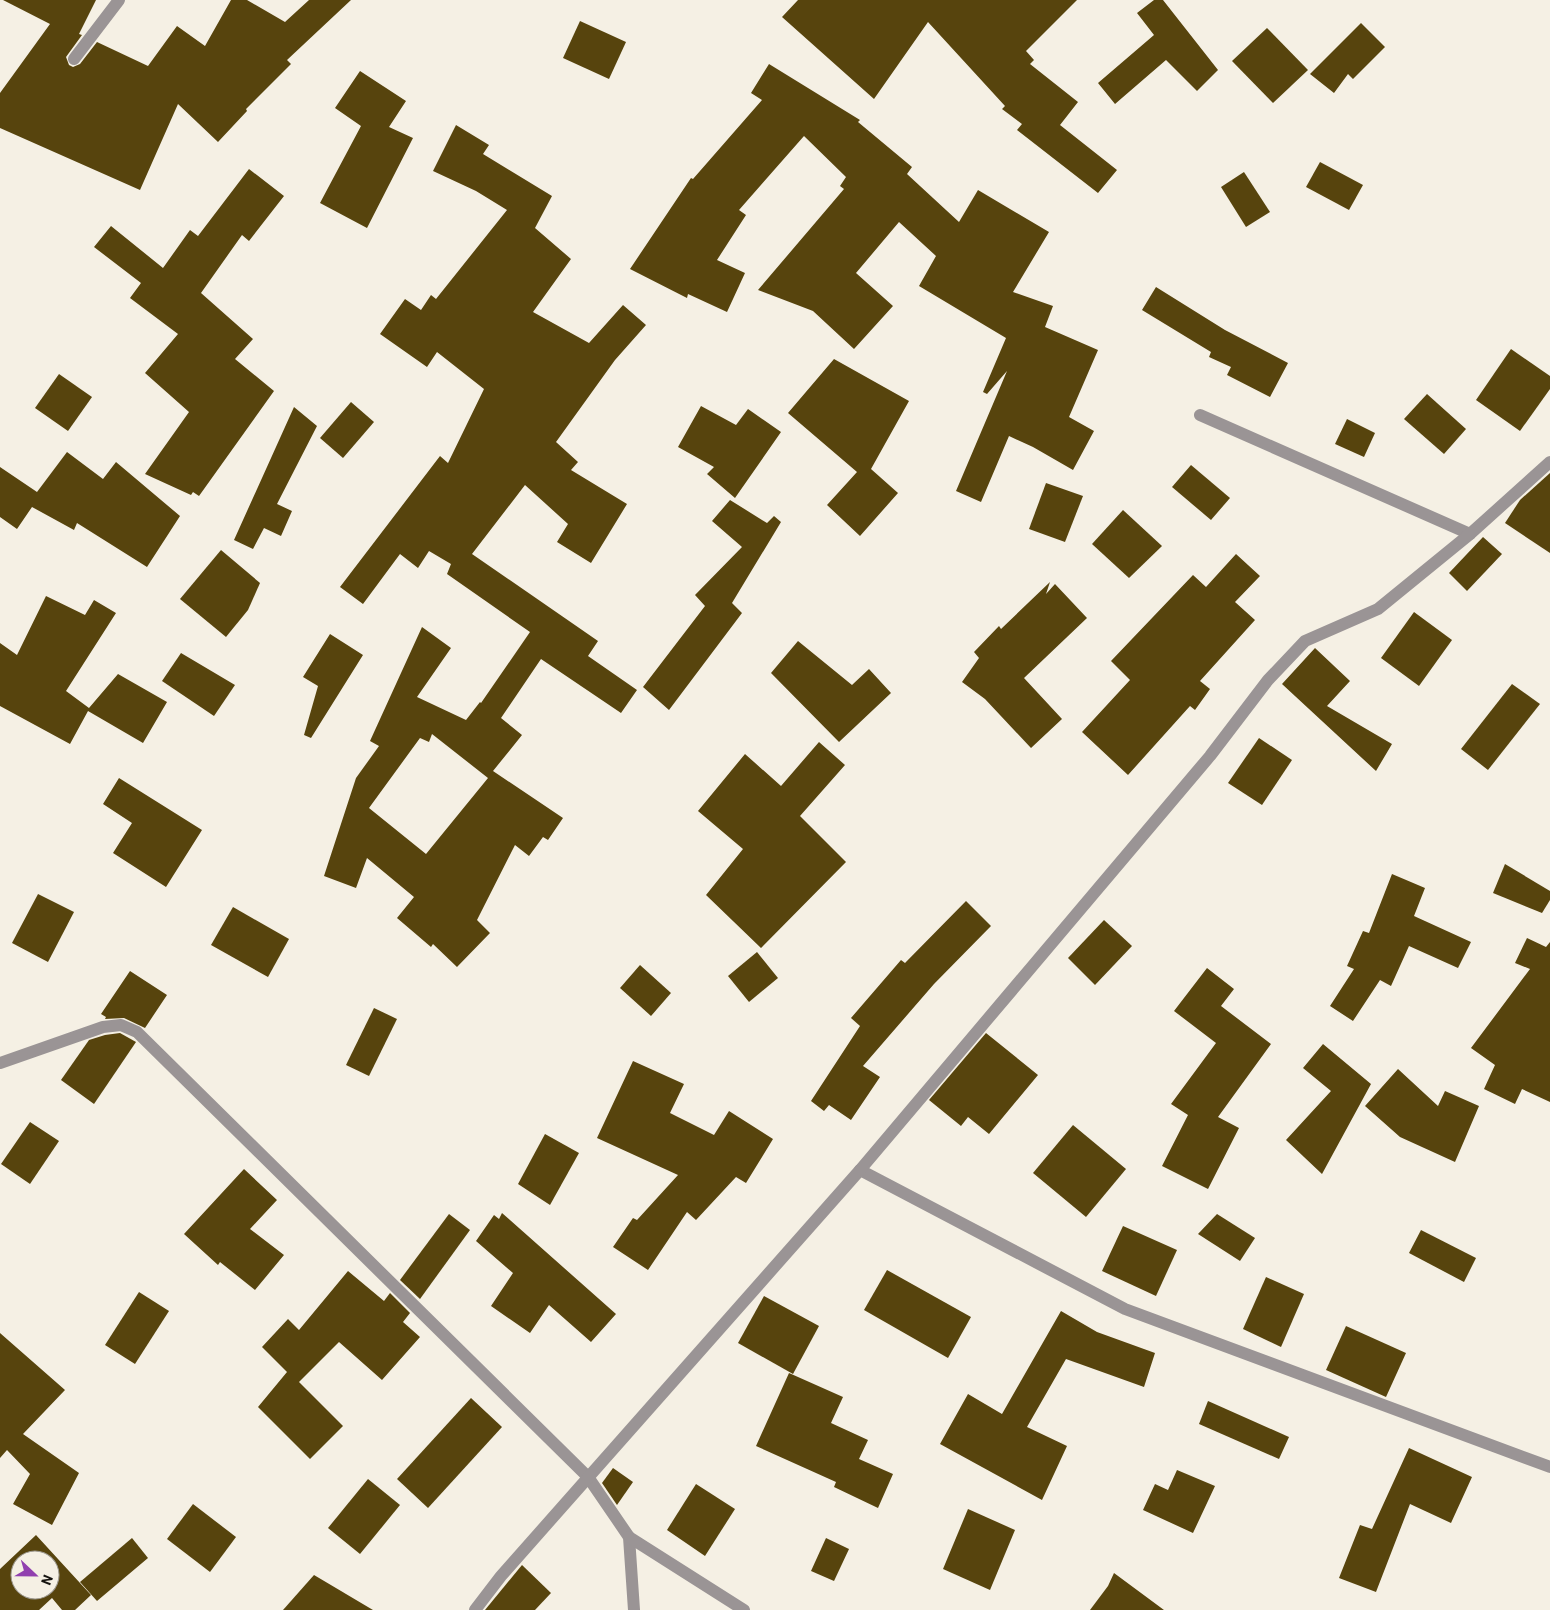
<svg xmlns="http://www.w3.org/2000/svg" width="1550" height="1610" font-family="Barlow,sans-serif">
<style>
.building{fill:#57440d;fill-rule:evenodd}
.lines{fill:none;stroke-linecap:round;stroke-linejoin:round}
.minor{stroke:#9a9495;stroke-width:12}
</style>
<rect width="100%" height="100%" fill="#f5f0e4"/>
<g class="building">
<path d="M3 0H96L79 34 82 35 66 57 69 65 73 67 80 64 97 42 148 66 177 26 205 46 231 0H247L285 22 309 0H351L287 60 291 64 246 109 247 111 218 142 178 104 140 190 0 128V93L50 24Z"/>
<path d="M798 0H1077L1026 51 1034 60 1030 64 1078 102 1060 125 1117 170 1098 193 1017 130 1022 124 1002 109 1005 106 928 22 874 99 782 17Z"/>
<path d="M1154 0H1163L1218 70 1197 91 1166 60 1115 104 1098 83 1154 35 1137 13Z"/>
<path d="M580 21 626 42 609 79 563 58Z"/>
<path d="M1361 23 1385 47 1353 79 1348 74 1334 93 1310 74Z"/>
<path d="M1267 28 1308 70 1273 103 1232 61Z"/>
<path d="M769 64 860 120 858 122 912 167 907 174 959 222 978 190 1049 232 1013 292 1053 306 1045 327 1098 350 1069 417 1094 431 1073 470 1033 447 1009 436 981 502 956 491 1007 371 987 394 983 392 1006 338 919 286 936 256 899 222 856 273 893 306 854 349 813 311 758 290 844 189 840 186 846 177 804 136 739 210 746 215 717 260 745 273 727 312 688 294 687 298 630 269 691 178 693 179 762 100 751 93Z"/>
<path d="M360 71 406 101 389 127 413 138 367 228 320 203 361 126 335 108Z"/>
<path d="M456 125 489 145 483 154 552 196 535 228 571 259 533 312 589 343 623 305 646 325 615 360 556 442 578 462 571 470 627 504 591 563 557 542 568 524 525 485 472 554 598 641 588 656 637 690 621 713 541 659 501 718 522 735 493 771 563 818 548 840 543 837 529 856 515 845 477 920 490 933 457 967 433 944 431 947 397 918 414 897 367 858 356 888 324 876 356 778 379 746 370 741 422 627 451 648 417 697 466 720 480 702 481 703 530 632 447 574 451 564 429 551 418 568 400 554 363 604 340 587 440 456 448 463 484 389 437 352 427 367 380 334 405 299 421 310 431 295 436 299 507 210 476 191 433 171ZM432 734 488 778 426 854 369 808 420 738 429 742Z"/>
<path d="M1320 162 1363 185 1349 210 1306 187Z"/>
<path d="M249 169 284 196 249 241 242 235 201 293 253 339 235 359 274 391 199 496 193 492 191 495 145 474 189 412 145 373 178 334 130 298 141 283 94 247 111 226 163 268 190 230 198 236Z"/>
<path d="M1244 172 1270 212 1246 227 1221 187Z"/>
<path d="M1156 287 1225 330 1288 363 1270 397 1227 375 1231 367 1209 357 1211 352 1142 310Z"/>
<path d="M1511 349 1550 376V389L1520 431 1476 400Z"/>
<path d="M834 359 909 401 871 469 898 493 860 536 827 505 857 472 788 413Z"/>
<path d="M59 374 92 397 68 431 35 408Z"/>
<path d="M1427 394 1466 429 1444 454 1404 419Z"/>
<path d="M351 402 374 422 343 458 320 438Z"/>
<path d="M701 406 736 425 748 409 781 432 735 498 707 474 714 467 678 447Z"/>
<path d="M294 407 317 426 277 504 292 511 281 536 264 528 253 549 234 540Z"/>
<path d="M1347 419 1375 433 1364 457 1335 444Z"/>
<path d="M67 452 103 479 116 462 180 516 147 567 77 523 74 530 32 507 17 529 0 517V467L37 492Z"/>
<path d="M1191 465 1230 498 1211 520 1172 487Z"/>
<path d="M1550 473V553L1505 523 1520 500Z"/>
<path d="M1046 483 1083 496 1065 542 1029 529Z"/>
<path d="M730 500 767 523 774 516 781 522 732 603 742 613 669 710 643 687 705 606 695 595 742 547 712 521Z"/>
<path d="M1123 510 1162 546 1129 578 1092 544Z"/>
<path d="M1483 537 1502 554 1467 591 1449 573Z"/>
<path d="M221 550 260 583 248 610 226 637 180 599Z"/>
<path d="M1236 554 1260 576 1235 602 1255 620 1200 681 1210 689 1195 710 1190 706 1128 775 1082 732 1130 680 1111 661 1193 575 1206 587Z"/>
<path d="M1050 582 1046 594 1055 584 1087 618 1024 678 1062 719 1031 748 985 699 962 682 979 658 974 652 999 626 1001 629Z"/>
<path d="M46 596 85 615 94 600 116 613 66 691 89 708 118 674 167 702 143 743 88 711 70 744 0 706V643L17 655Z"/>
<path d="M1414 612 1452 640 1419 686 1381 658Z"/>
<path d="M330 634 363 655 311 738 304 735 318 686 303 677Z"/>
<path d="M798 641 852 685 869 669 891 693 839 742 771 673Z"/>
<path d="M1315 648 1350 681 1327 706 1392 744 1376 771 1282 684Z"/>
<path d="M181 653 235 685 214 716 162 681Z"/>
<path d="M1512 684 1540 704 1488 770 1461 749Z"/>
<path d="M1259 738 1292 760 1262 805 1228 783Z"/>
<path d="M819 742 845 765 800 816 846 862 761 948 706 895 743 849 698 811 745 754 781 786Z"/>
<path d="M119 778 202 830 166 887 113 853 132 823 103 804Z"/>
<path d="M1505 864 1550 891V900L1542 913 1493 893Z"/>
<path d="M1392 874 1425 888 1414 916 1471 942 1458 968 1409 946 1391 986 1380 980 1353 1021 1330 1006 1354 969 1347 966 1363 931 1369 933Z"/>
<path d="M38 894 74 912 48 962 12 943Z"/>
<path d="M966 901 991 926 934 984 863 1066 880 1077 851 1120 829 1105 824 1111 811 1101 860 1026 851 1018 901 960 905 963Z"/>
<path d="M233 907 289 939 268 977 211 945Z"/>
<path d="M1104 920 1132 946 1095 985 1068 958Z"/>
<path d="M1527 938 1546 947 1550 942V1102L1522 1089 1515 1104 1484 1089 1495 1065 1471 1048 1530 969 1515 963Z"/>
<path d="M757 952 778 978 749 1002 728 976Z"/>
<path d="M640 965 671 993 651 1016 620 988Z"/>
<path d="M1207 968 1234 989 1221 1006 1271 1044 1218 1117 1239 1128 1208 1189 1162 1166 1188 1115 1171 1104 1216 1043 1174 1011Z"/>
<path d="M130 971 167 995 145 1028 124 1018 105 1019 106 1017 101 1014Z"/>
<path d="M374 1008 397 1019 369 1076 346 1065Z"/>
<path d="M120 1033 136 1042 94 1104 61 1080 89 1040 105 1035Z"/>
<path d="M986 1033 1038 1075 989 1134 968 1117 961 1126 929 1100Z"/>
<path d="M1323 1044 1371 1084 1322 1174 1286 1140 1331 1091 1303 1068Z"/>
<path d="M633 1061 684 1084 670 1113 714 1135 729 1111 773 1139 746 1183 736 1177 696 1220 687 1212 648 1270 613 1247 633 1218 637 1220 678 1175 597 1138Z"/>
<path d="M1398 1069 1438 1106 1445 1091 1479 1106 1455 1162 1400 1137 1365 1106Z"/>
<path d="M30 1122 59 1141 30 1184 1 1164Z"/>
<path d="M1073 1125 1126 1169 1086 1217 1033 1173Z"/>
<path d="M545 1134 579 1153 550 1205 518 1184Z"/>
<path d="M244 1169 277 1200 250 1229 284 1255 255 1290 220 1262 218 1265 184 1234Z"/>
<path d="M502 1213 616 1314 591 1342 549 1305 530 1333 491 1306 513 1273 476 1241 494 1215 499 1219Z"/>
<path d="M449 1214 470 1230 420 1299 400 1280Z"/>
<path d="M1217 1214 1255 1238 1240 1261 1198 1234Z"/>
<path d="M1123 1226 1177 1250 1156 1296 1102 1271Z"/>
<path d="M1421 1230 1476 1258 1464 1282 1409 1253Z"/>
<path d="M887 1270 971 1317 948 1358 864 1310Z"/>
<path d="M348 1271 384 1301 390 1293 410 1313 403 1322 420 1337 382 1380 339 1342 299 1382 343 1426 310 1459 258 1407 287 1372 262 1347 288 1319 299 1330Z"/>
<path d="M1266 1277 1304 1294 1281 1347 1243 1329Z"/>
<path d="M139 1292 169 1311 135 1364 105 1345Z"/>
<path d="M764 1296 819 1326 793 1374 738 1343Z"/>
<path d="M1061 1311 1097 1332 1155 1353 1144 1387 1066 1359 1027 1427 1067 1446 1042 1500 940 1444 968 1394 1002 1414Z"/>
<path d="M1346 1326 1406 1353 1386 1397 1326 1370Z"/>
<path d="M0 1333 65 1390 23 1434 79 1473 52 1525 13 1504 30 1474 7 1450 0 1458Z"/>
<path d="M789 1373 843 1397 831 1423 868 1440 859 1459 893 1474 878 1508 834 1487 836 1482 756 1446Z"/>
<path d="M471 1398 502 1427 428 1508 397 1479Z"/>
<path d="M1208 1401 1289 1437 1279 1459 1199 1424Z"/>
<path d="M1409 1448 1472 1477 1451 1523 1410 1504 1376 1592 1339 1578 1360 1525 1372 1529Z"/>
<path d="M613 1468 633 1482 617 1505 602 1483Z"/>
<path d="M1177 1470 1215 1486 1193 1533 1143 1510 1155 1484 1168 1490Z"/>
<path d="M368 1479 400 1505 360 1554 328 1528Z"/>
<path d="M696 1484 735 1509 705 1556 667 1530Z"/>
<path d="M193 1504 236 1537 210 1572 167 1539Z"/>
<path d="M968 1509 1015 1530 990 1590 943 1569Z"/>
<path d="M36 1535 91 1595 75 1610H62L52 1598 39 1610H0V1569ZM20 1560H50V1590H20Z"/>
<path d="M132 1538 148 1558 97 1601 80 1582Z"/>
<path d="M826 1538 849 1549 834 1581 811 1571Z"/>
<path d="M522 1565 551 1593 535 1610H485Z"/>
<path d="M1114 1573 1164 1610H1090L1108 1586Z"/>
<path d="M314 1575 373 1610H283Z"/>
</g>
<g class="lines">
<g class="minor">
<path d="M74 59 119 0"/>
<path d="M1200 415 1470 534"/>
<path d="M0 1063 103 1027 121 1025 137 1032 588 1477 629 1537 634 1610"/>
<path d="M860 1170 1125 1309 1550 1467"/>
<path d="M629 1537 744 1610"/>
<path d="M475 1610 501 1576 860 1170 1210 756 1268 680 1305 641 1378 609 1470 534 1550 462"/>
</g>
</g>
<g transform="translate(35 1575) rotate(112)"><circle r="24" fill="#f5f0e4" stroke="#9c988f"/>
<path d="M0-4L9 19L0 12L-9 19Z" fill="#9140af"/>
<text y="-8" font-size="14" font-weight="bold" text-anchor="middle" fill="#161410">N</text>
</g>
</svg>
